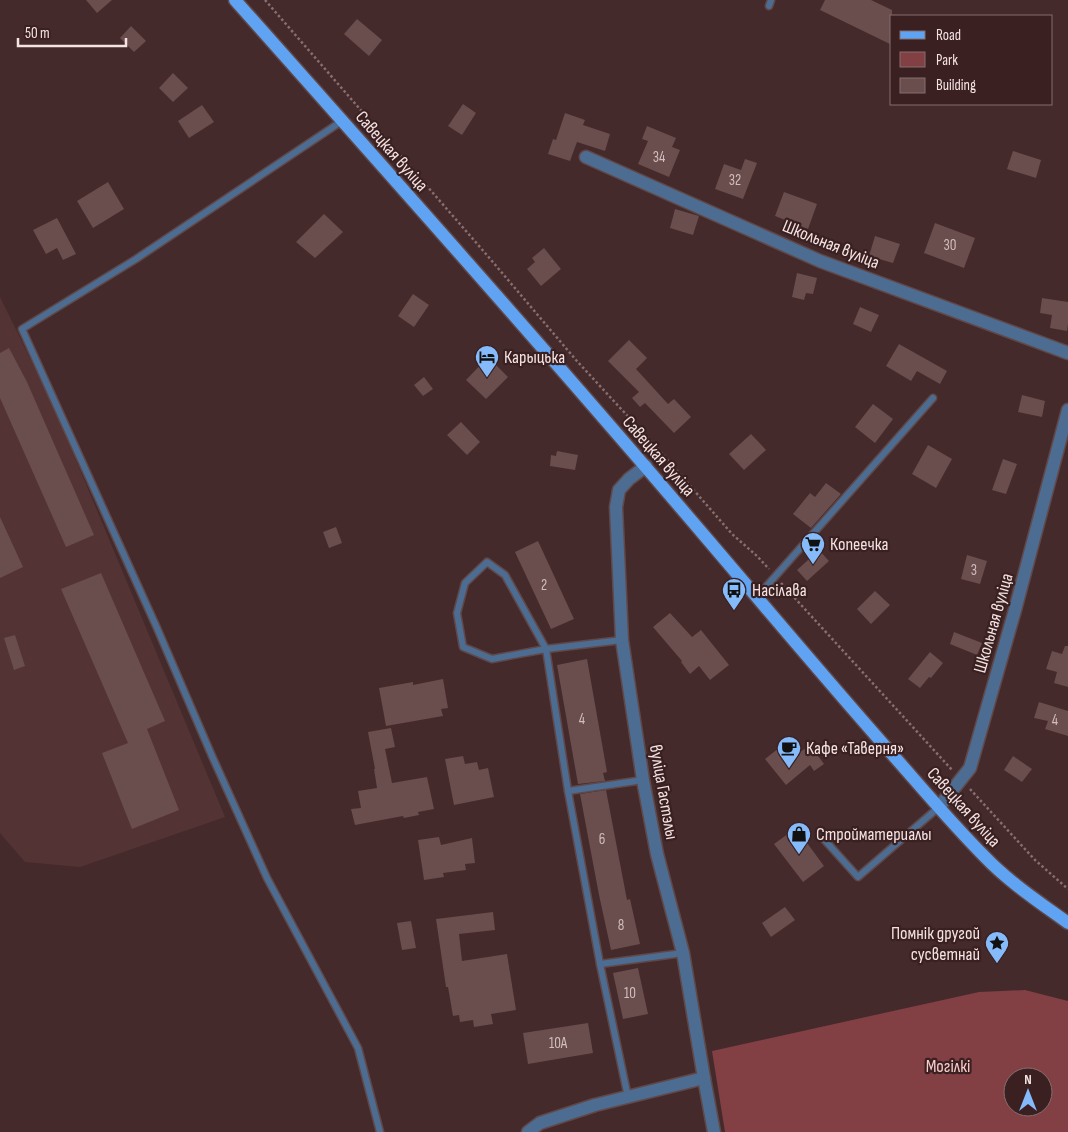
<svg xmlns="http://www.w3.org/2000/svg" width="1068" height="1132" font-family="'Sofia Sans Condensed',sans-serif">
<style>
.built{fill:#543334}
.green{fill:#823f44;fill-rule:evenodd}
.building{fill:#6a4d4d}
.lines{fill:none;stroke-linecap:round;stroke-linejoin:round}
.service-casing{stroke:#614848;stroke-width:9}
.minor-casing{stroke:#614848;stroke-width:15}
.tertiary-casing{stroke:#614848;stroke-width:15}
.primary-casing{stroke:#614848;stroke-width:15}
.path{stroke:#876f70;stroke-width:2.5;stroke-dasharray:2.5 2.5;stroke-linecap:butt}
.service{stroke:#4c6c92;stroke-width:6}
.minor{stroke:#4c6c92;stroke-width:12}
.tertiary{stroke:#4c6c92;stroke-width:12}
.primary{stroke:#5fa3f2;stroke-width:12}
.labels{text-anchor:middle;stroke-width:4.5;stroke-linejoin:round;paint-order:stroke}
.number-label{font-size:15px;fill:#d2bebe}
.street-label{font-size:18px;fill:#f5e3e3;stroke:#3a2021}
.poi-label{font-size:18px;fill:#f5e3e3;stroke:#3a2021;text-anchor:start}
.park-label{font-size:18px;fill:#f9cccd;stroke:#3a2021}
</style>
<rect width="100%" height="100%" fill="#452a2b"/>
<path class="built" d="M0 297 53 405 225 817 80 867 25 862 0 833Z"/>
<path class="green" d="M1025 990 1068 1001V1132H725L712 1051 979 992ZM1013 1077H1043V1107H1013Z"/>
<g class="building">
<path d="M86 0H112L97 13Z"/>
<path d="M825 0H871L892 10V45L820 10Z"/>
<path d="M357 19 382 40 369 56 344 34Z"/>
<path d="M131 26 146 41 134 52 120 38Z"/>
<path d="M173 73 188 88 173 102 159 88Z"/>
<path d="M463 104 476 113 462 135 448 126Z"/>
<path d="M202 105 214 122 189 138 178 121Z"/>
<path d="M565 113 585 120 583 125 610 134 605 151 577 142 570 161 548 154 553 139 556 140Z"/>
<path d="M647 126 676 138 672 147 680 150 669 177 638 164 648 141 642 139Z"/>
<path d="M1013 151 1041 160 1036 178 1007 169Z"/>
<path d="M745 159 757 163 743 199 715 189 724 164 741 170Z"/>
<path d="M108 182 124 209 93 228 77 201Z"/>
<path d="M784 192 817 204 808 229 775 216Z"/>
<path d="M675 209 699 216 693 235 670 228Z"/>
<path d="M324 214 343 232 315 258 296 242Z"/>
<path d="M57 218 76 254 63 260 57 248 46 254 33 230Z"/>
<path d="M935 223 975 238 964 268 924 253Z"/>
<path d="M875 236 900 244 893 263 869 256Z"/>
<path d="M544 248 561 269 541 286 527 269 535 262 532 258Z"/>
<path d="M797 273 817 278 813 294 806 293 804 300 792 297Z"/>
<path d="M413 294 429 305 414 327 398 316Z"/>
<path d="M1042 298 1068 302V324L1067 331 1050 328 1052 315 1040 313Z"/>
<path d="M860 307 879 315 871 332 853 324Z"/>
<path d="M629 340 647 358 636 369 668 404 674 399 691 417 674 433 645 403 640 407 632 398 639 392 608 361Z"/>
<path d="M899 344 947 371 940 384 917 371 911 381 886 366Z"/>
<path d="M9 348 27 382 94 535 66 547 0 398V353Z"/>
<path d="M488 357 508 377 486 399 466 380Z"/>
<path d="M424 377 433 389 423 396 414 385Z"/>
<path d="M1022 395 1045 401 1042 417 1018 412Z"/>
<path d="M873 404 893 419 875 443 855 427Z"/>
<path d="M461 422 480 442 467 455 447 435Z"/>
<path d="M751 434 766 450 744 470 729 454Z"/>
<path d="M928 445 952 459 936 488 912 474Z"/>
<path d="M557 451 578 455 575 470 550 466 551 455 556 456Z"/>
<path d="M1003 459 1017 464 1006 494 992 490Z"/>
<path d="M826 483 841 494 811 528 793 514 810 493 815 497Z"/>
<path d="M0 517 23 567 0 578Z"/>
<path d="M336 527 342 543 329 548 323 532Z"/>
<path d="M538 541 574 619 551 629 515 552Z"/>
<path d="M819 550 829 561 807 581 797 570Z"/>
<path d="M967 555 987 561 980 584 961 579Z"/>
<path d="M101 573 165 721 147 729 179 810 132 829 102 753 128 743 61 589Z"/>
<path d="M875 591 890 605 871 624 857 609Z"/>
<path d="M670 613 692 637 701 630 729 665 710 680 699 666 690 674 681 662 682 661 653 627Z"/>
<path d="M954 632 982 643 977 655 950 644Z"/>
<path d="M15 635 25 666 14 670 4 638Z"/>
<path d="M1065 646H1068V687L1054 683 1057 672 1046 669 1052 651 1062 654Z"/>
<path d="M930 652 943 663 931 678 929 677 920 688 908 679Z"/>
<path d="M587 659 607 772 603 773 605 781 578 784 557 665Z"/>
<path d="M443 679 448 708 441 709 443 716 386 726 379 688 413 682V685Z"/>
<path d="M1039 702 1068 711V736L1045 729 1048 721 1034 718Z"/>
<path d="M391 728 395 747 385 749 392 783 427 777 434 809 418 812 419 815 404 818 403 816 355 825 351 809 361 808 358 791 377 788 374 769H375L368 732Z"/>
<path d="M810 745 824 764 814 771 810 765 786 785 765 759 779 748 789 760Z"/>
<path d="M463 756 465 764 477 762 479 770 488 768 494 797 454 805 445 759Z"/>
<path d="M1013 756 1032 769 1022 782 1004 770Z"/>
<path d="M606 790 627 900 630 899 640 944 611 950 599 895 580 794Z"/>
<path d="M796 828 824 866 803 882 774 844Z"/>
<path d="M439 837 441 845 472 838 475 863 465 864 466 870 443 873 444 877 424 880 418 840Z"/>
<path d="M785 907 795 920 771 937 762 923Z"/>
<path d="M493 912 495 930 459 934 462 961 507 954 516 1010 491 1014 493 1024 474 1027 473 1020 460 1022 459 1015 453 1016 448 987H446L436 919Z"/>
<path d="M411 921 416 948 402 950 397 923Z"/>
<path d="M638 968 648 1014 623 1019 613 973Z"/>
<path d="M588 1023 593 1053 528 1064 523 1033Z"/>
</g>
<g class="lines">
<g class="service-casing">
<g id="service">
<path d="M769 6 771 0"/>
<path d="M342 121 136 259 22 329 157 628 212 756 267 878 358 1048 380 1132"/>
<path d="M757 597 933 398"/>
<path d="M622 640 546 649 505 575 487 562 465 583 457 613 463 647 492 659 546 649 568 791 600 964 628 1097"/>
<path d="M568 791 643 780"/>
<path d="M821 836 858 877 939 807"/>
<path d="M600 964 683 953"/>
</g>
</g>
<g class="minor-casing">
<g id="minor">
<path d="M586 157 820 261 1068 353"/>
<path d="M939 807 970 768 1015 610 1068 410"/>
<path d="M704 1078 714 1132"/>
</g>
</g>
<g class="tertiary-casing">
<path id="tertiary" d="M528 1132 540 1123 595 1105 704 1078 683 953 657 854 643 780 622 640 616 507 619 490 629 479 646 466"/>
</g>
<g class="primary-casing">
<path id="primary" d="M235 0C394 179 554 359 709 541 767 609 825 678 884 745 917 782 949 821 985 857 1009 882 1039 902 1068 923"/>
</g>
<g class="path">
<path d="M265 0 486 254 576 360 658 449 732 534 757 556 769 569"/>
<path d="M781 583 953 771"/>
<path d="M970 789 1035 860 1068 889"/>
</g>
<use href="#service" class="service"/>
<use href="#minor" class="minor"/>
<use href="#tertiary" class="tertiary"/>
<use href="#primary" class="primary"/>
</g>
<defs>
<g id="hotel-pin" transform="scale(1.25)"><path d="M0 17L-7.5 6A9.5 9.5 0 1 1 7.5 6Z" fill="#85bbfb" stroke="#3a2021"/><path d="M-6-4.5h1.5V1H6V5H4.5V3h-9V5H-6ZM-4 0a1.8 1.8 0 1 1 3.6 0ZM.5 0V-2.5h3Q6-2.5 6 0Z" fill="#111"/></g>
<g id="supermarket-pin" transform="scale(1.25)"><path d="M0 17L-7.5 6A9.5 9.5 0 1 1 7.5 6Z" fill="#85bbfb" stroke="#3a2021"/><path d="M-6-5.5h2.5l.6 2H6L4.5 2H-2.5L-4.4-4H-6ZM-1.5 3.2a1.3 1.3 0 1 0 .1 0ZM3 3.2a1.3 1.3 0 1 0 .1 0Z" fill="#111"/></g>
<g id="bus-pin" transform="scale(1.25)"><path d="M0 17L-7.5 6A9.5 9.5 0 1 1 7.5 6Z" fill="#85bbfb" stroke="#3a2021"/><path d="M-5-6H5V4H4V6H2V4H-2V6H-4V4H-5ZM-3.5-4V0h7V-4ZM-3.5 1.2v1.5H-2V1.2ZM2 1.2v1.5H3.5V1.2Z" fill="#111"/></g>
<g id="cafe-pin" transform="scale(1.25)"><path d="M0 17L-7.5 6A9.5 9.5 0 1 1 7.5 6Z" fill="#85bbfb" stroke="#3a2021"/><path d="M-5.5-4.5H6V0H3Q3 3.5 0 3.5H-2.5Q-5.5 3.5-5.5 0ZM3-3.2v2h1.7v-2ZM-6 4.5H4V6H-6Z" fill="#111"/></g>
<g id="shop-pin" transform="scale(1.25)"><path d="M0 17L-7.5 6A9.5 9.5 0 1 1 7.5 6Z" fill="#85bbfb" stroke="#3a2021"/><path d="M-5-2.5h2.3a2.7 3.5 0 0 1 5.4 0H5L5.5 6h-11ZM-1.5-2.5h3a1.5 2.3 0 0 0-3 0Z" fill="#111"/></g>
<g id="sight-pin" transform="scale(1.25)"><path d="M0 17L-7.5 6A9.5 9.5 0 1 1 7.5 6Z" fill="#85bbfb" stroke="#3a2021"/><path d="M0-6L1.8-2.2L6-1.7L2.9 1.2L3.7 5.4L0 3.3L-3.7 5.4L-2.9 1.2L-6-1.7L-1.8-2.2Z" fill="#111"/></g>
</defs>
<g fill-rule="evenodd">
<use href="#hotel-pin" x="487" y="357"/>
<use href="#supermarket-pin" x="813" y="544"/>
<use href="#bus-pin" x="734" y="590"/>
<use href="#cafe-pin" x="789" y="748"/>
<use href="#shop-pin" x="799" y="834"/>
<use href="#sight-pin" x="997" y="943"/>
</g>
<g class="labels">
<g class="number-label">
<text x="659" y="162">34</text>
<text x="735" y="185">32</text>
<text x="950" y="250">30</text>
<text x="974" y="575">3</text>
<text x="544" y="590">2</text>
<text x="582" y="724">4</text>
<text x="1055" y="725">4</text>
<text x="602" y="844">6</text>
<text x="621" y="930">8</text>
<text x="630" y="998">10</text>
<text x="558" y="1048">10А</text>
</g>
<g class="street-label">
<text transform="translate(392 151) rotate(49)" y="6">Савецкая вуліца</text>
<text transform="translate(831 244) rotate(22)" y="6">Школьная вуліца</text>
<text transform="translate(659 456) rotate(49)" y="6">Савецкая вуліца</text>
<text transform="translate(993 623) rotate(-74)" y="6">Школьная вуліца</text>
<text transform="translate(664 792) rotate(80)" y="6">вуліца Гастэлы</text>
<text transform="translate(964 807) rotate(48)" y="6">Савецкая вуліца</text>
</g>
<g class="poi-label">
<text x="504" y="363">Карыцька</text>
<text x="830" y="550">Копеечка</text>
<text x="752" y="596">Насілава</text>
<text x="806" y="754">Кафе «Таверня»</text>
<text x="816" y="840">Стройматериалы</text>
<text x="980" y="939" text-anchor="end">Помнік другой<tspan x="980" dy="21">сусветнай</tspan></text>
</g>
<g class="park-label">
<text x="948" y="1072">Могілкі</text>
</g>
</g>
<rect x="890" y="15" width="162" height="90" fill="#3a2021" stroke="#856e6f"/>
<rect x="900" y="31" width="25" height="8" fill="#5fa3f2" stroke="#856e6f"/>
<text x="936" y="40" font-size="15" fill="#f5e3e3">Road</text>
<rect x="900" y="52" width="25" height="15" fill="#823f44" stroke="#856e6f"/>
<text x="936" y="65" font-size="15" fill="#f5e3e3">Park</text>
<rect x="900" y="78" width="25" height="15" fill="#6a4d4d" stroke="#856e6f"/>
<text x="936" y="90" font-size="15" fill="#f5e3e3">Building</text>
<g transform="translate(1028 1092)"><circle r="24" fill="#3a2021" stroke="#856e6f"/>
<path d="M0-4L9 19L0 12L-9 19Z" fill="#85bbfb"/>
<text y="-8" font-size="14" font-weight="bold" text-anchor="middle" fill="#f5e3e3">N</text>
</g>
<path d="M18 38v8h108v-8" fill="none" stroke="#f5e3e3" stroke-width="2.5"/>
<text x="25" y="38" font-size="15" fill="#f5e3e3" stroke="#3a2021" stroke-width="4" paint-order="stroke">50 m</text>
</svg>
